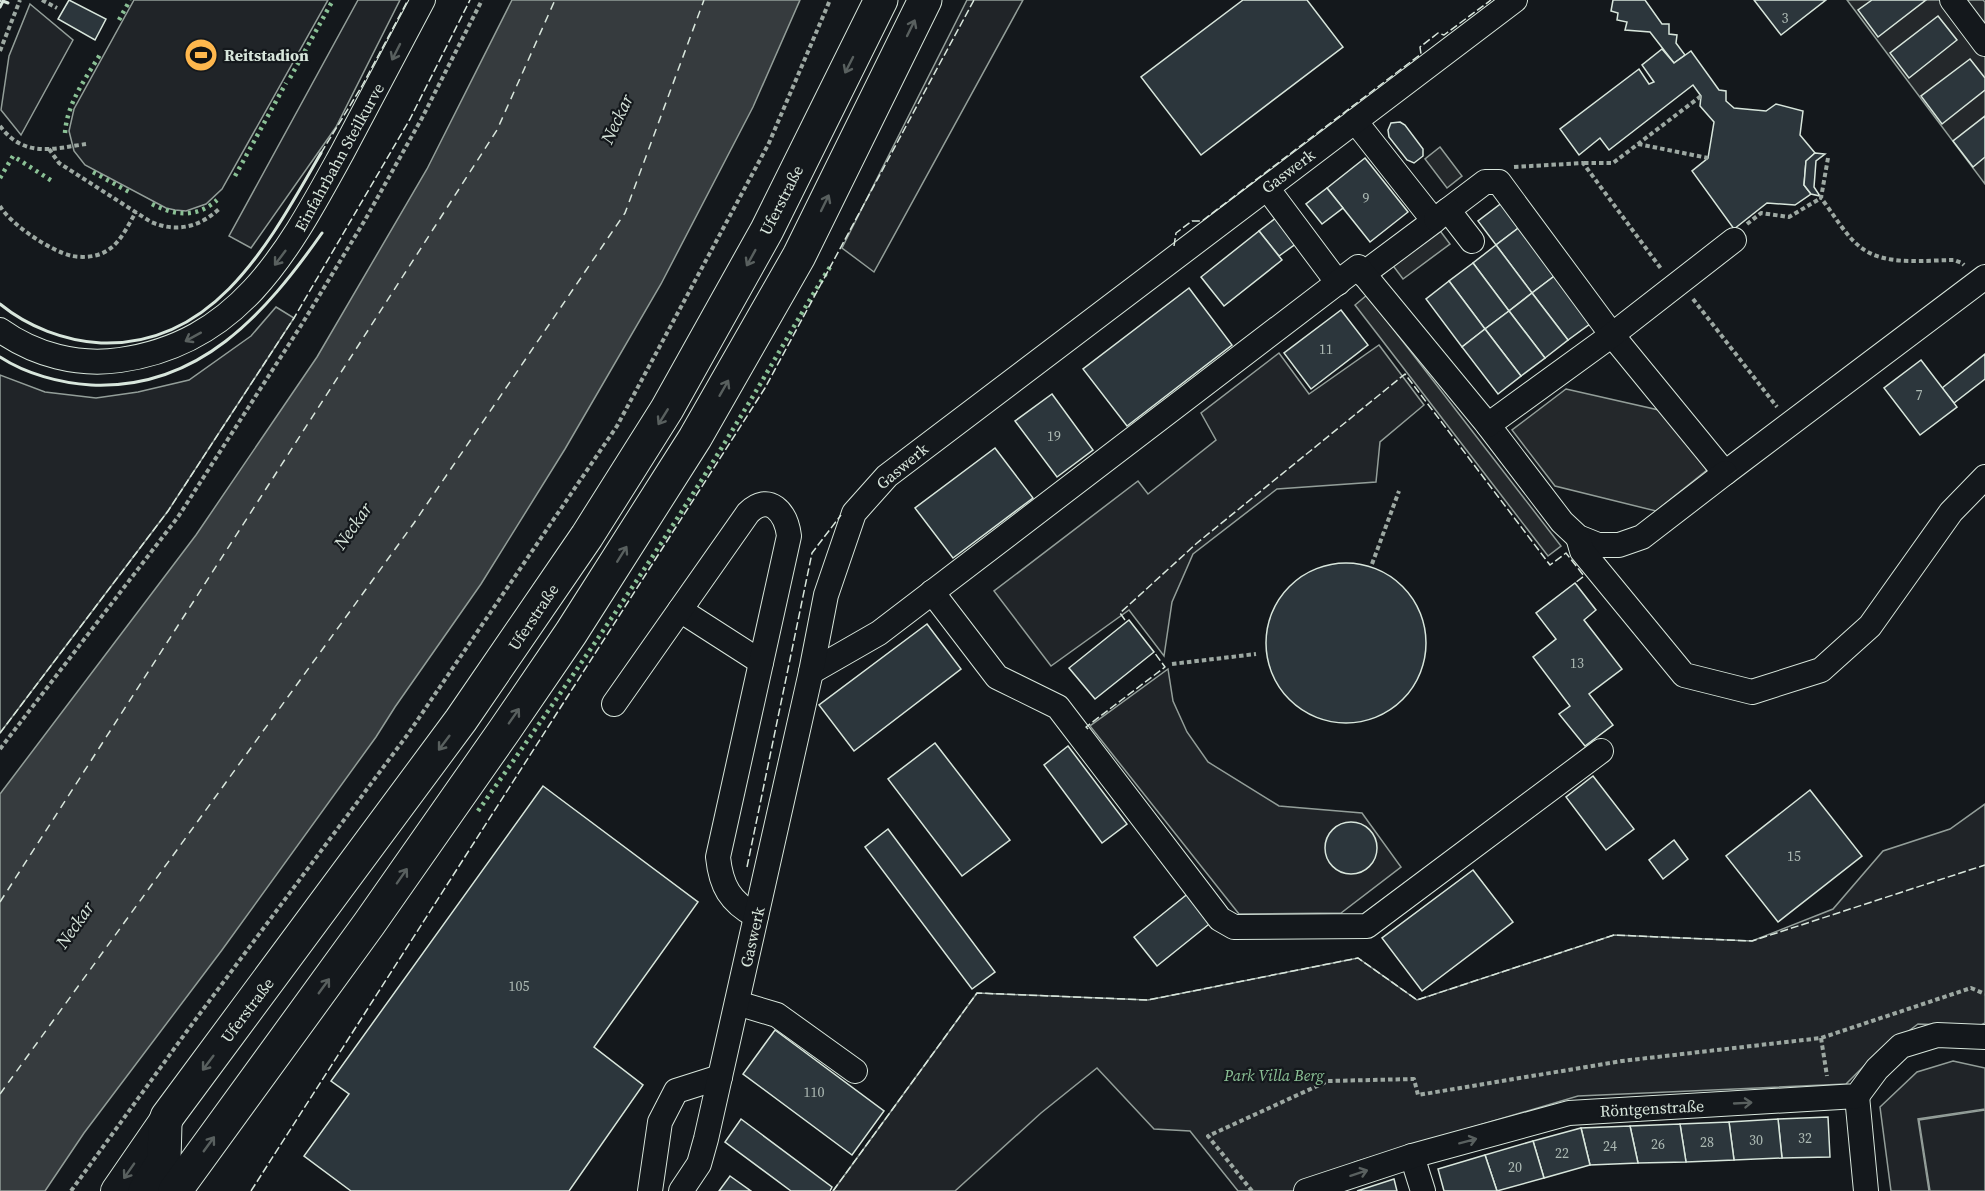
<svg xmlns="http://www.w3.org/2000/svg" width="1985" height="1191" font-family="'Source Serif 4',serif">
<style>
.green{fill:#202428;stroke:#939e99;stroke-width:1.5}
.parking{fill:#24282b;stroke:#939e99;stroke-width:1.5}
.water{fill:#363b3e;stroke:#939e99;stroke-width:1.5}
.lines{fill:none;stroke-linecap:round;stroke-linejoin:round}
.ferry{stroke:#d8e6dc;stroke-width:1.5;stroke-dasharray:8 6;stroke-linecap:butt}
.building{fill:#2c363c;stroke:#d8e6dc;stroke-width:1.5}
.minor-casing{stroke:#d8e6dc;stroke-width:26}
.major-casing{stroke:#d8e6dc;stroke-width:32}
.highway-casing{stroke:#d8e6dc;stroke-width:35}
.path{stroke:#9da8a2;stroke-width:4;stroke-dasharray:4.5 3;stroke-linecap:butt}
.minor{stroke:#14181c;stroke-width:24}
.major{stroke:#14181c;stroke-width:30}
.highway{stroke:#14181c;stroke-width:33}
.hedge{stroke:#8ac095;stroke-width:4.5;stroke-dasharray:3 4.5;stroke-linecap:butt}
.fence{stroke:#d8e6dc;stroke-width:1.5;stroke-dasharray:8 3;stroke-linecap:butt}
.wall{stroke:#d8e6dc;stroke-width:3}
.oneway{stroke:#59605f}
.labels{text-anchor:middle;stroke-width:4.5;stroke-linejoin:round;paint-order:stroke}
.number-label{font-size:14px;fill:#adbab4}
.poi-label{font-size:16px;font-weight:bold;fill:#d8e6dc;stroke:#14181c;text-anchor:start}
.street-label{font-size:16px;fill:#d8e6dc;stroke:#14181c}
.park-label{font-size:16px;font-style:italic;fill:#8ac095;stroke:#14181c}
.water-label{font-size:18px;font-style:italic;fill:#d8e6dc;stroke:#14181c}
</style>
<rect width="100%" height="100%" fill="#14181c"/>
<g class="green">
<path d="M134 0H328L222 189 206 204 186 211 175 210 166 208 85 165 74 151 69 131 74 109Z"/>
<path d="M358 0H400L336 127 251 248 229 236Z"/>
<path d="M967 0H1023L874 272 842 248Z"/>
<path d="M30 4 73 40 21 135 1 110 9 56Z"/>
<path d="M276 307 294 318 168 511 0 733V375L45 392 96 398 138 392 189 380 251 336Z"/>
<path d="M1379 345 1424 405 1380 442 1376 482 1277 489 1193 554 1172 602 1164 656 1129 610 1051 666 994 591 1138 481 1148 494 1216 440 1201 413 1279 353 1309 394Z"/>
<path d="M1168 669 1173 701 1187 732 1208 762 1279 806 1362 813 1401 867 1341 913 1239 914 1090 726Z"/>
<path d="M1985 804V1023L1979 1026 1918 1024 1868 1062 1846 1084 1578 1096 1355 1162 1295 1191H1238L1190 1131 1154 1129 1097 1068 1041 1113 955 1191H833L977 993 1148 1000 1358 958 1417 1000 1614 935 1752 941 1833 909 1883 851 1950 829Z"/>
<path d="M1953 1061 1985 1068V1109L1918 1119 1929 1191H1891L1880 1107 1917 1072Z"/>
<path d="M1985 1110V1191H1930L1919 1120Z"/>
</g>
<g class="parking">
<path d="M1847 0H1983L1985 2V184Z"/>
<path d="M1440 147 1462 176 1447 188 1425 159Z"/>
<path d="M1438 228 1450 244 1403 279 1391 263Z"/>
<path d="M1367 295 1561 546 1548 556 1355 305Z"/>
<path d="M1566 389 1663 411 1707 470 1656 511 1555 486 1512 430Z"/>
</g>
<path class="water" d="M512 0H800L753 107 661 284 565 449 481 584 395 707 376 737 222 950 84 1133 45 1191H0V794L196 535 317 357 427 169Z"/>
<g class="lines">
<g class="ferry">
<path d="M0 902 497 130 555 0"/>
<path d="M0 1094 414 523 625 213 704 0"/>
</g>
</g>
<g class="building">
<path d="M69 0 106 19 95 40 58 19Z"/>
<path d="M1243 0H1307L1343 47 1201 155 1141 77Z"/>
<path d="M1613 0H1645L1662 24H1669V34L1677 35 1676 43 1685 55 1674 63 1650 32 1625 30 1627 22 1617 20 1618 13 1611 11Z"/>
<path d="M1754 0H1826L1781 35Z"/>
<path d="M1872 0H1926L1878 37 1858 10Z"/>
<path d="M1938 16 1957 40 1909 78 1890 53Z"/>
<path d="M1662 49 1674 63 1691 51 1719 90 1726 91V101L1734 108 1766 111 1776 104 1803 111 1800 135 1815 153 1806 161 1804 185 1811 194 1795 205 1767 203 1734 229 1692 171 1708 158 1714 122 1700 106 1701 96 1693 85 1609 150 1600 138 1579 155 1560 129 1639 69 1649 84 1654 82 1642 65Z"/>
<path d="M1970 59 1985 78V90L1942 124 1921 96Z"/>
<path d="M1985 116V157L1973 167 1953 141Z"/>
<path d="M1400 122 1405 125 1423 149V156L1414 163 1407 160 1389 137 1388 130 1391 123Z"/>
<path d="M1815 153 1825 154 1816 161 1814 187 1820 196 1811 194 1804 185 1806 161Z"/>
<path d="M1365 158 1408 212 1370 242 1327 188Z"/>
<path d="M1327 188 1343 208 1322 224 1306 204Z"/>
<path d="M1503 202 1521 226 1496 245 1478 221Z"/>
<path d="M1277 217 1297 243 1279 256 1259 231Z"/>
<path d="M1521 226 1557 274 1532 293 1496 245Z"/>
<path d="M1259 231 1282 260 1224 306 1201 277Z"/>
<path d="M1496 245 1532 293 1509 311 1473 263Z"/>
<path d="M1473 263 1509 311 1485 329 1449 281Z"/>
<path d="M1557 274 1594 321 1568 340 1532 293Z"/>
<path d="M1449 281 1485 329 1462 347 1426 299Z"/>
<path d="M1189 288 1232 345 1127 426 1083 369Z"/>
<path d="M1532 293 1568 340 1545 358 1509 311Z"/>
<path d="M1341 310 1368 345 1311 389 1284 353Z"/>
<path d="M1509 311 1545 358 1521 376 1485 329Z"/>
<path d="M1485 329 1521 376 1498 394 1462 347Z"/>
<path d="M1985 354V379L1954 403 1942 388Z"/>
<path d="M1921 360 1957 407 1920 435 1884 388Z"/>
<path d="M1052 394 1093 450 1057 477 1015 421Z"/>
<path d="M995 448 1033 498 953 558 915 508Z"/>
<circle cx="1346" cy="643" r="80"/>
<path d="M1575 583 1596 610 1584 620 1622 669 1589 694 1613 725 1585 746 1559 714 1570 706 1533 657 1556 639 1536 613Z"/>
<path d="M1129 620 1154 652 1095 699 1069 668Z"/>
<path d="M927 624 961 669 854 751 819 705Z"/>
<path d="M935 743 1010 840 962 876 888 779Z"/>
<path d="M1068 746 1127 824 1102 843 1044 765Z"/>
<path d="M1593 776 1634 829 1606 850 1566 797Z"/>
<path d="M543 786 698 902 594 1047 643 1085 569 1191H351L304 1156 349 1094 331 1081Z"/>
<path d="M1810 790 1862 856 1778 922 1726 856Z"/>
<circle cx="1351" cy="848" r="26"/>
<path d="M888 829 995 972 972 989 865 847Z"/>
<path d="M1674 840 1688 859 1663 879 1649 860Z"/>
<path d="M1473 870 1513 922 1422 991 1382 938Z"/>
<path d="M1190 892 1213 921 1157 966 1134 937Z"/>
<path d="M775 1030 884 1111 852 1155 743 1074Z"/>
<path d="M1828 1117 1830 1157 1782 1158 1778 1119Z"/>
<path d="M741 1119 832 1187 830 1191H791L725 1142Z"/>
<path d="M1778 1119 1782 1158 1734 1160 1729 1122Z"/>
<path d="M1729 1122 1734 1160 1686 1162 1680 1124Z"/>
<path d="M1680 1124 1686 1162 1638 1163 1630 1126Z"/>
<path d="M1630 1126 1638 1163 1590 1165 1581 1128Z"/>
<path d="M1581 1128 1590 1165 1544 1178 1533 1141Z"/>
<path d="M1533 1141 1544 1178 1497 1191 1485 1155Z"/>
<path d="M1485 1155 1497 1191H1444L1438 1169Z"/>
<path d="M730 1176 751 1191H719Z"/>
<path d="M1394 1179 1397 1191H1357Z"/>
</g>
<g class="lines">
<g class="minor-casing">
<g id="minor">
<path d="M1952 0 1985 44"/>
<path d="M1355 121 1434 221 1363 274"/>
<path d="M1267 188 1338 283"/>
<path d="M1448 210 1485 182H1499L1612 335 1725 473 1985 277"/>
<path d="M1436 219 1448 210 1472 241"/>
<path d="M0 330C35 355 78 366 120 360 241 343 289 249 342 153 369 102 396 51 423 0"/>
<path d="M1488 425 1562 522 1578 537 1598 545H1619L1642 537 1725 473"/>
<path d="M1578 537 1582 551 1684 675 1752 692 1821 670 1870 626 1951 512 1985 477"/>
<path d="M932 592 997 677 1058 707 1220 919 1234 927 1367 926 1601 751"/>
<path d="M680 610 761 662"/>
<path d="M811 672 879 633 1358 267 1488 425 1612 335 1734 240"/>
<path d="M614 704 748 513C769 492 786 512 789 536L718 857C721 886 730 902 756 916"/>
<path d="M737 1003 777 1015 855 1071"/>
<path d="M1857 1096 1866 1191"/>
<path d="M1412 1156 1423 1191"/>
<path d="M650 1191 660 1122 676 1091 720 1077"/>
<path d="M681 1191 699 1164 706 1139 811 672 826 595 854 513 887 476 1515 0"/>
<path d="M1306 1191 1412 1156 1569 1113 1857 1096 1877 1069 1901 1046 1937 1035 1985 1037"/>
</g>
</g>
<g class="major-casing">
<path id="major" d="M116 1191 167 1117"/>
</g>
<g class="highway-casing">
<g id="highway">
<path d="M145 1191 164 1160 165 1124 167 1117 461 720 587 536 667 409 767 230 881 0"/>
<path d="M175 1191 369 924 504 731 571 633 695 438 799 256 925 0"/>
</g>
</g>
<g class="path">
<path d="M42 0 57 8"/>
<path d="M0 51 20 0"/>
<path d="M0 126C24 158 52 149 86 144"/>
<path d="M1638 144 1708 158"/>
<path d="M49 149 59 163 151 222C177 233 200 227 220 208"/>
<path d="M1828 158 1821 198C1832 212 1846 236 1859 246 1884 267 1924 260 1954 260L1962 263 1964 265"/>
<path d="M1584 163H1613L1701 96"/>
<path d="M1514 167 1583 163 1662 270"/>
<path d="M0 206C11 225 51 251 72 256 84 258 98 257 108 250 121 242 128 225 136 212"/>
<path d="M1747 224 1761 213 1789 217 1821 198"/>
<path d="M1693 299 1777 407"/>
<path d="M1372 564 1399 491"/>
<path d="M1172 664 1256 654"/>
<path d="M0 749 178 517 302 324 365 220 422 118 482 0"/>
<path d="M1821 1038 1827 1076"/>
<path d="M71 1191 187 1031 408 734 617 426 769 143 830 0"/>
<path d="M1252 1191 1208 1136 1328 1081 1414 1079 1418 1095 1622 1061 1821 1038 1971 988 1985 994"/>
</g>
<use href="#minor" class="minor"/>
<use href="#major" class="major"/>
<use href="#highway" class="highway"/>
<g class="hedge">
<path d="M119 20 130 0"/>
<path d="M290 78 333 0"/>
<path d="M65 133C67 103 86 78 101 53"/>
<path d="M93 172 131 193"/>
<path d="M235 176 286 83"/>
<path d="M0 178 13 156 52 181"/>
<path d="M152 204C175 216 197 218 217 200"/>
<path d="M478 811C569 682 659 552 741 416 771 367 799 316 830 267"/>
</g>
<g class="fence">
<path d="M0 2 1 0"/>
<path d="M321 153 362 86 408 0"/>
<path d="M1174 246 1176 233 1192 221H1202L1421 54 1420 47 1438 33 1444 35 1491 0"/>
<path d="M1125 620 1120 613 1197 543 1405 374 1550 565 1566 553 1584 576 1575 583"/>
<path d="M1088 729 1086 727 1165 667 1154 652"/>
<path d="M0 733 168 511 294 318 410 119 470 0"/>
<path d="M747 867 812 553 841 515"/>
<path d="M251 1191 765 388 974 0"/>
<path d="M833 1191 977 993 1148 1000 1358 958 1417 1000 1614 935 1752 941 1985 865"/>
</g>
<g class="wall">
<path d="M0 7 3 1 8 3"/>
<path d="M0 304C28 327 65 341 101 343 217 347 271 239 321 153"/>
<path d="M0 357C26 374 60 383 91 385 199 390 265 314 322 233"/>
</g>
</g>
<defs><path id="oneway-shaft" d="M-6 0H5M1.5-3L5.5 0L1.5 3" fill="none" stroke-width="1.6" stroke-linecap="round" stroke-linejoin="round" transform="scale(1.5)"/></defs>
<g class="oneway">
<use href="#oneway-shaft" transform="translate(911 28) rotate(-64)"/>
<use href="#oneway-shaft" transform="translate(396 52) rotate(117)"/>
<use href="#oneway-shaft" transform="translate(849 65) rotate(117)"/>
<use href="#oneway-shaft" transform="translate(825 203) rotate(-64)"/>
<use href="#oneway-shaft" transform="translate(280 258) rotate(127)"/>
<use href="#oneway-shaft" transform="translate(751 258) rotate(119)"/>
<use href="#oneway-shaft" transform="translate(193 337) rotate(151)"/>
<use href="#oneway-shaft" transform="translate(724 388) rotate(-60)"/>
<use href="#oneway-shaft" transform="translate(663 417) rotate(122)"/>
<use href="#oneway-shaft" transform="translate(622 554) rotate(-58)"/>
<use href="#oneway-shaft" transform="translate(514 716) rotate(-55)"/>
<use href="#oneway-shaft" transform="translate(444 743) rotate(127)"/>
<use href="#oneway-shaft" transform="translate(402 876) rotate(-55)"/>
<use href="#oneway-shaft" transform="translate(324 986) rotate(-54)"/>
<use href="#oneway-shaft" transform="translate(208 1063) rotate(127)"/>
<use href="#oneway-shaft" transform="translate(1743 1103) rotate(-3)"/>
<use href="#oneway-shaft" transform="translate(1468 1141) rotate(-15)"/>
<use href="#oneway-shaft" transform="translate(209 1144) rotate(-54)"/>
<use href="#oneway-shaft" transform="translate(129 1171) rotate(125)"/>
<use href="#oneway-shaft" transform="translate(1359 1173) rotate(-18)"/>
</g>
<defs>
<g id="stadium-disc" transform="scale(1.725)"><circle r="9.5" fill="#ffb74d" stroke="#14181c"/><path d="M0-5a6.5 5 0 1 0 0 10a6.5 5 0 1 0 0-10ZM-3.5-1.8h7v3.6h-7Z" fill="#111"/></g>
</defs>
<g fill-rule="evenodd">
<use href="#stadium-disc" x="201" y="55"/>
</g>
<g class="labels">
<g class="number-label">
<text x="1785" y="23">3</text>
<text x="1366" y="203">9</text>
<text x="1326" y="354">11</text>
<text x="1919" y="400">7</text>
<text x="1054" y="441">19</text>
<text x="1577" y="668">13</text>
<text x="1794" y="861">15</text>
<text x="519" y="991">105</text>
<text x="814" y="1097">110</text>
<text x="1805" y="1143">32</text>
<text x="1756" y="1145">30</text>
<text x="1707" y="1147">28</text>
<text x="1658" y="1149">26</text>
<text x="1610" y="1151">24</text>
<text x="1562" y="1158">22</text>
<text x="1515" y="1172">20</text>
</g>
<g class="poi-label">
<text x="224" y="61">Reitstadion</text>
</g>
<g class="street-label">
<text transform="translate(339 157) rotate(-61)" y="6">Einfahrbahn Steilkurve</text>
<text transform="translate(1288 171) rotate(-37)" y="6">Gaswerk</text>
<text transform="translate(781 200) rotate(-63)" y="6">Uferstraße</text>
<text transform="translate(902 466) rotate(-40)" y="6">Gaswerk</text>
<text transform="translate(533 617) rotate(-56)" y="6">Uferstraße</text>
<text transform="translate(752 937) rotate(-77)" y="6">Gaswerk</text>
<text transform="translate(247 1010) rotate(-53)" y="6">Uferstraße</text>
<text transform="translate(1652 1108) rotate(-3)" y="6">Röntgenstraße</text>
</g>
<g class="park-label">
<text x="1274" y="1081">Park Villa Berg</text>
</g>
<g class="water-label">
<text transform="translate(617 119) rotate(-65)" y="6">Neckar</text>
<text transform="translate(353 526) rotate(-55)" y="6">Neckar</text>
<text transform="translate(75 925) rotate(-55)" y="6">Neckar</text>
</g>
</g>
</svg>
